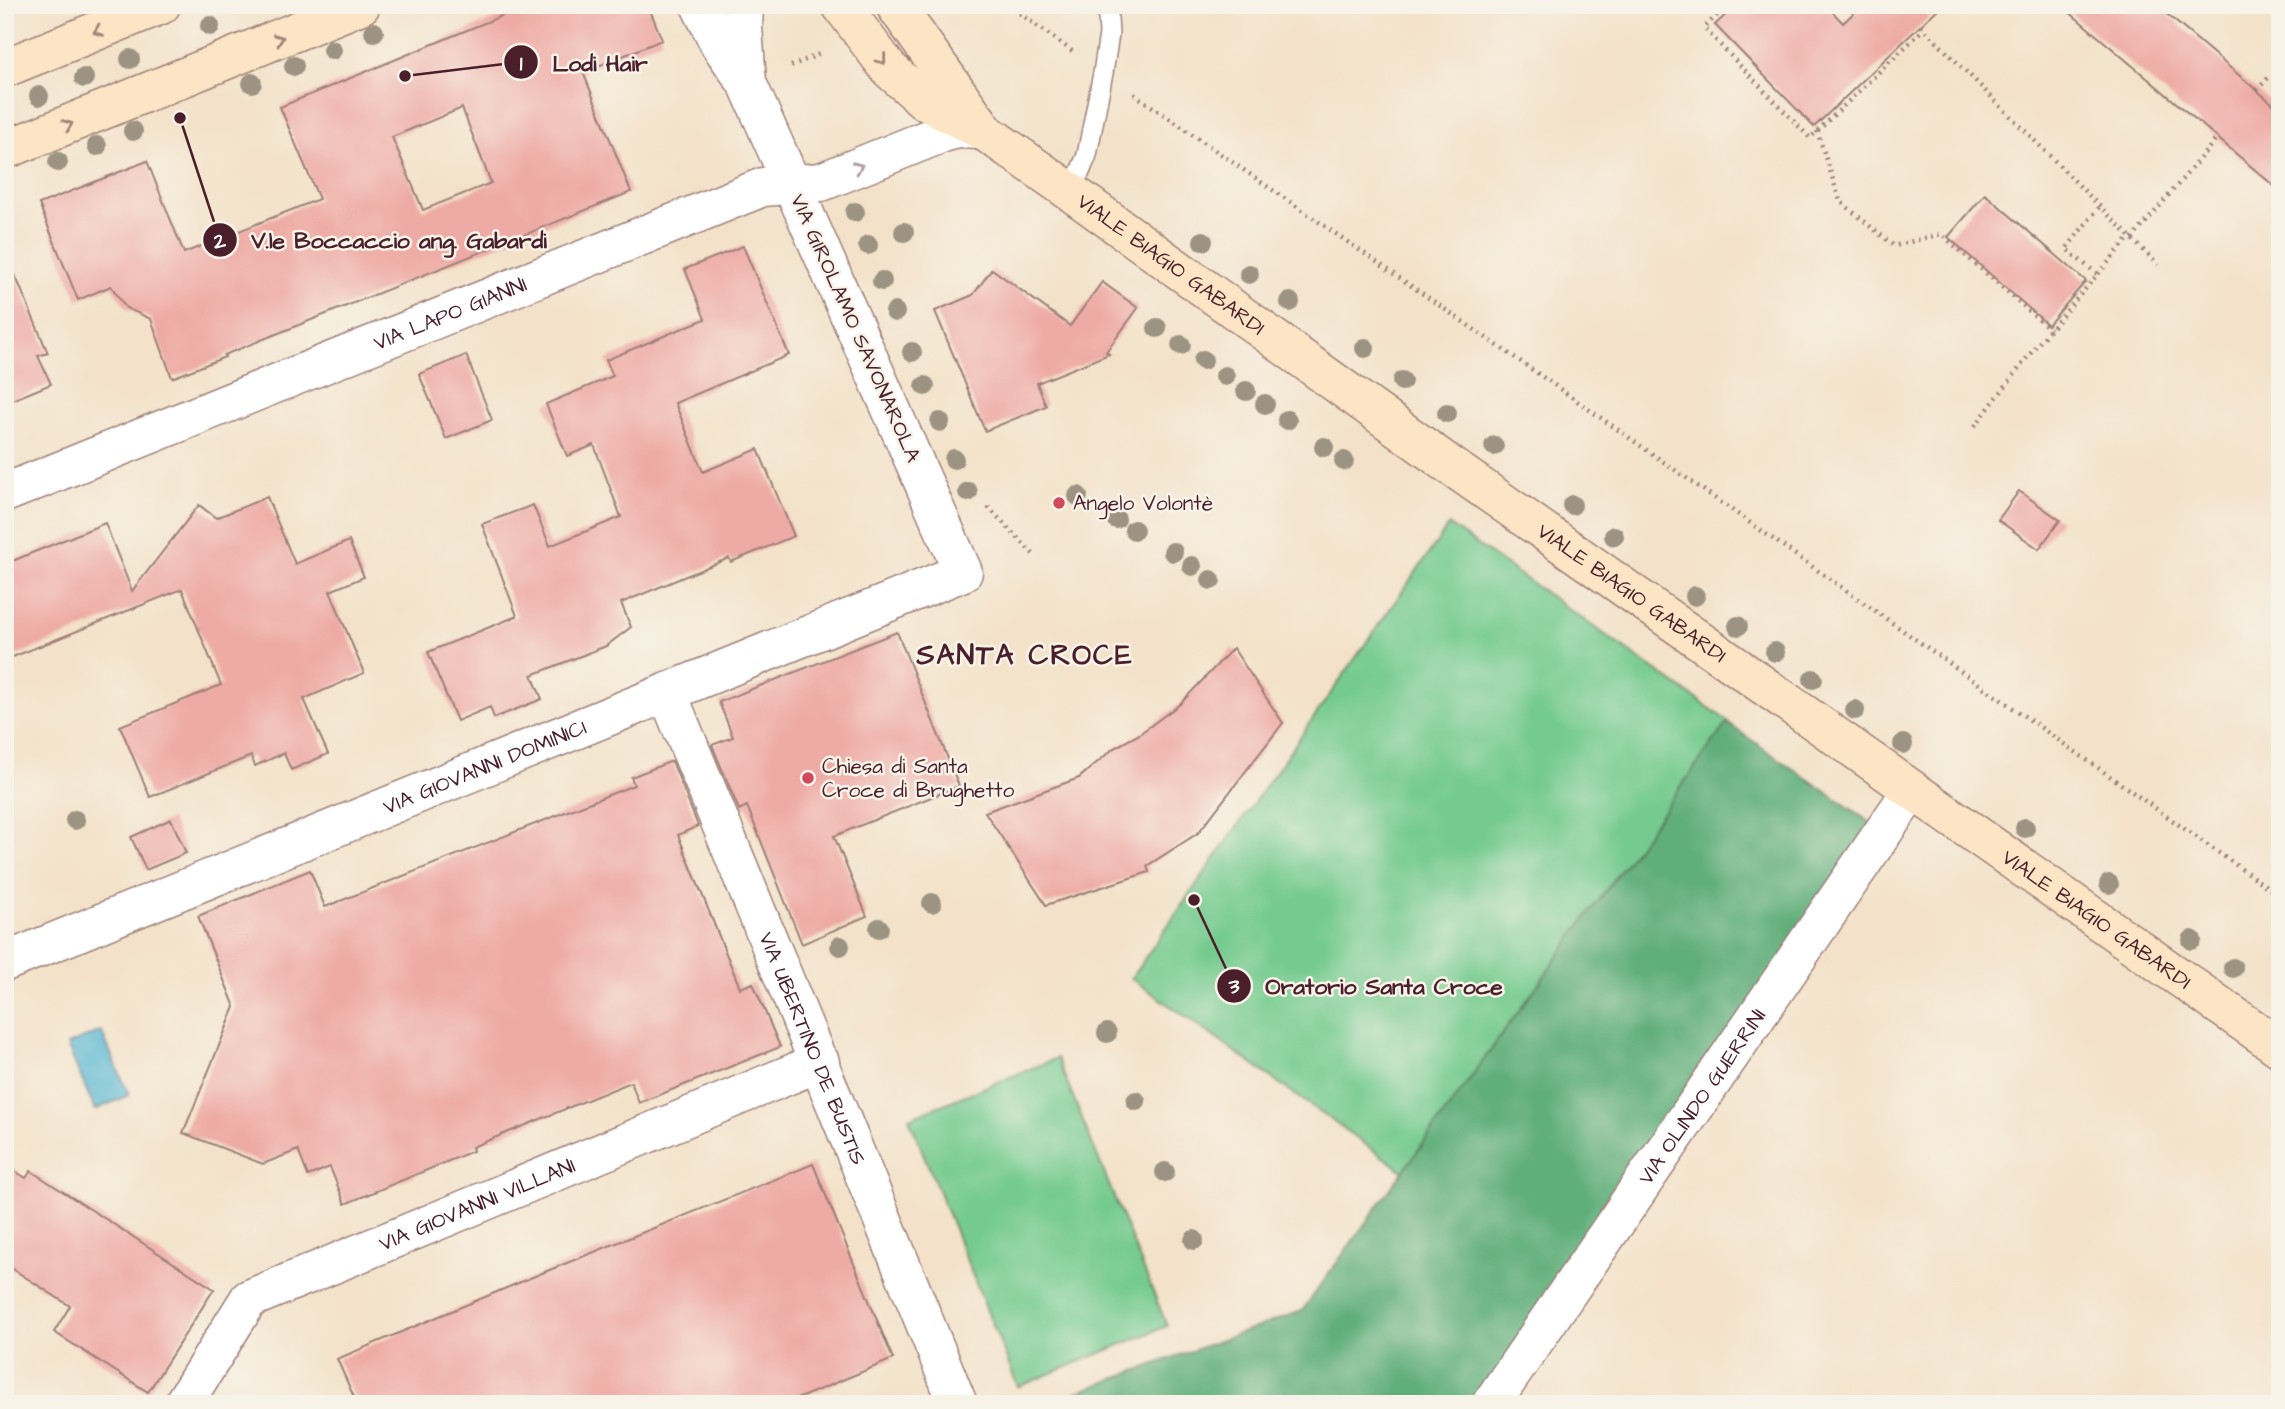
<svg xmlns="http://www.w3.org/2000/svg" width="2285" height="1409" font-family="'Architects Daughter',sans-serif">
<style>
.green{fill:#75cb8f;stroke:#60755d;stroke-width:2}
.forest{fill:#60af7a;stroke:#556752;stroke-width:2}
.water{fill:#52b5d1;stroke:#4e6a7e;stroke-width:2}
.building{fill:#eeaba5;fill-rule:evenodd}
.lines{fill:none;stroke-linecap:round;stroke-linejoin:round}
.lane-casing{stroke:#9e807a;stroke-width:22}
.street-casing{stroke:#9e807a;stroke-width:41}
.secondary-casing{stroke:#9e807a;stroke-width:41}
.path{stroke:#9e807a;stroke-width:4.5;stroke-dasharray:2 5;stroke-linecap:butt}
.lane{stroke:#fff;stroke-width:19}
.street{stroke:#fff;stroke-width:38}
.secondary{stroke:#fce5c4;stroke-width:38}
.tree{fill:#9d9383}
.oneway{stroke:#a38278}
.oneway2{stroke:#ae9aa0}
.poi-dot{fill:#d1495b;stroke:#f7f3e8;stroke-width:2.5}
.labels{text-anchor:middle;stroke-width:5;stroke-linejoin:round;paint-order:stroke}
.street-label{font-size:21px;fill:#4a1f2b;stroke:#f7f3e8}
.poi-label{font-size:21px;fill:#4a1f2b;stroke:#f7f3e8;text-anchor:start}
.district-label{font-size:28px;font-weight:bold;letter-spacing:2px;fill:#4a1f2b;stroke:#f7f3e8}
.leader{fill:none;stroke:#4a1f2b;stroke-width:2.5}
.callout-dot{fill:#4a1f2b;stroke:#f7f3e8;stroke-width:2.5}
.mark-label{font-size:21px;text-anchor:middle;font-weight:bold;fill:#fff}
.callout-label{font-size:23px;text-anchor:middle;font-weight:bold;fill:#4a1f2b;stroke:#f7f3e8;stroke-width:5;stroke-linejoin:round;paint-order:stroke}
</style>
<rect width="100%" height="100%" fill="#f7f3e8"/>
<filter id="ink" filterUnits="userSpaceOnUse"><feTurbulence type="fractalNoise" baseFrequency=".0143" numOctaves="2"/><feDisplacementMap in="SourceGraphic" scale="14" xChannelSelector="R" yChannelSelector="G"/><feConvolveMatrix kernelMatrix="1 2 1 2 8 2 1 2 1" color-interpolation-filters="sRGB"/></filter>
<filter id="wash" filterUnits="userSpaceOnUse"><feTurbulence type="fractalNoise" baseFrequency=".00686" numOctaves="4" result="noise"/><feDisplacementMap in="SourceGraphic" scale="28" xChannelSelector="R" yChannelSelector="G"/><feGaussianBlur stdDeviation="1.57" result="paint"/><feColorMatrix in="noise" values="0 0 0 0 0 0 0 0 0 0 0 0 0 0 0 0 0 1.4 0 .05"/><feComposite in="paint" operator="in"/></filter>
<g filter="url(#wash)">
<rect width="100%" height="100%" fill="#f3e2c9"/>
<g class="green">
<path d="M1449 525 1729 722 1410 1176 1131 978Z"/>
<path d="M1057 1058 1167 1326 1018 1387 909 1118Z"/>
</g>
<path class="forest" d="M1727 723 1874 825 1477 1404H1044L1302 1311Z"/>
<path class="water" d="M101 1031 129 1095 95 1110 67 1045Z"/>
<g id="blocks">
<g class="building">
<path d="M528 5H648L662 40 583 72 631 192 224 355 225 357 172 378 151 319 126 308 111 286 78 300 39 204 147 161 184 253 319 199 280 107ZM462 108 491 183 423 210 392 137Z"/>
<path d="M1736 5H1826L1843 23 1862 5H1942L1814 127 1715 25Z"/>
<path d="M2061 5H2156L2280 110V191Z"/>
<path d="M1985 194 2086 281 2048 325 1948 237Z"/>
<path d="M743 246 789 355 675 403 703 472 758 449 794 536 731 562 729 558 621 603 631 627 606 646 532 675 542 699 494 718 490 707 457 721 428 652 517 616 482 524 533 505 550 546 621 517 594 445 567 456 546 404 613 376 606 360 705 319 685 269Z"/>
<path d="M5 251 48 353 38 356 51 384 5 403Z"/>
<path d="M992 269 1070 326 1102 282 1138 308 1106 352 1109 354 1037 383 1046 406 985 431 935 311 973 295Z"/>
<path d="M466 355 492 420 446 439 419 374Z"/>
<path d="M2019 491 2060 520 2039 549 1998 520Z"/>
<path d="M267 497 295 564 349 541 364 577 330 591 364 673 304 699 328 754 291 770 284 753 255 766 251 756 150 797 120 726 221 685 182 589 5 660V564L105 523 132 591 199 505 216 518Z"/>
<path d="M897 632 959 786 834 836 867 916 802 944 747 806 739 810 712 745 733 737 719 702Z"/>
<path d="M1233 648 1283 723 1198 833 1147 866 1149 872 1046 905 985 812 1079 778 1114 748 1138 735 1180 704Z"/>
<path d="M672 761 698 826 678 835 740 988 753 983 780 1047 639 1103 631 1082 472 1147 473 1151 345 1204 330 1167 308 1176 298 1150 263 1164 183 1133 235 1007 198 916 310 870 325 907 634 785 631 777Z"/>
<path d="M171 819 186 853 146 870 131 837Z"/>
<path d="M813 1164 893 1359 785 1404H357L337 1359 547 1271Z"/>
<path d="M5 1165 26 1178 31 1171 214 1289 148 1392 54 1332 70 1306 5 1264Z"/>
</g>
</g>
</g>
<g filter="url(#ink)">
<use href="#blocks" fill-opacity="0" stroke="#9e807a" stroke-width="2"/>
<g class="lines">
<g class="lane-casing">
<path id="lane" d="M1068 190 1080 172 1087 155 1103 73 1109 34 1108 17 1103 5"/>
</g>
<g class="street-casing">
<g id="street">
<path d="M744 5 743 27 747 83"/>
<path id="s1" d="M5 493 763 187 821 182 943 133 958 129 979 130"/>
<path id="s2" d="M667 692 958 1404"/>
<path id="s3" d="M5 962 963 572 748 85 719 43 700 5"/>
<path id="s4" d="M183 1404 249 1299 820 1062"/>
<path id="s5" d="M1491 1404 1912 790"/>
</g>
</g>
<g class="secondary-casing">
<g id="secondary">
<path id="s6" d="M841 5 889 69 925 101 988 134 1068 190 1451 466 2280 1048"/>
<path d="M895 5 982 127"/>
<path d="M5 68 161 5"/>
<path d="M5 150 361 5"/>
</g>
</g>
<g class="path">
<path d="M1008 5 1072 51"/>
<path d="M1727 5 1704 28 1810 138 1924 29"/>
<path d="M1921 26 2158 265"/>
<path d="M791 66 822 53"/>
<path d="M2257 90 2269 77"/>
<path d="M1134 94 1550 382 2280 896"/>
<path d="M1817 131 1840 201 1894 246 1941 234 2050 329"/>
<path d="M2132 239 2217 138"/>
<path d="M2097 274 2066 249 2100 206"/>
<path d="M1975 426 2036 346 2130 237"/>
<path d="M988 507 1035 556"/>
</g>
<use href="#lane" class="lane"/>
<use href="#street" class="street"/>
<use href="#secondary" class="secondary"/>
</g>
<g class="tree">
<circle cx="210" cy="26" r="10"/>
<circle cx="374" cy="32" r="10"/>
<circle cx="332" cy="50" r="10"/>
<circle cx="130" cy="59" r="10"/>
<circle cx="294" cy="66" r="10"/>
<circle cx="84" cy="78" r="10"/>
<circle cx="252" cy="83" r="10"/>
<circle cx="39" cy="96" r="10"/>
<circle cx="133" cy="131" r="10"/>
<circle cx="97" cy="146" r="10"/>
<circle cx="58" cy="162" r="10"/>
<circle cx="855" cy="212" r="10"/>
<circle cx="904" cy="232" r="10"/>
<circle cx="1203" cy="241" r="10"/>
<circle cx="868" cy="245" r="10"/>
<circle cx="1249" cy="274" r="10"/>
<circle cx="882" cy="281" r="10"/>
<circle cx="1290" cy="302" r="10"/>
<circle cx="895" cy="312" r="10"/>
<circle cx="1157" cy="328" r="10"/>
<circle cx="1181" cy="345" r="10"/>
<circle cx="1365" cy="348" r="10"/>
<circle cx="912" cy="352" r="10"/>
<circle cx="1203" cy="360" r="10"/>
<circle cx="1225" cy="376" r="10"/>
<circle cx="1402" cy="381" r="10"/>
<circle cx="925" cy="386" r="10"/>
<circle cx="1246" cy="391" r="10"/>
<circle cx="1265" cy="404" r="10"/>
<circle cx="1447" cy="413" r="10"/>
<circle cx="1287" cy="420" r="10"/>
<circle cx="940" cy="422" r="10"/>
<circle cx="1494" cy="446" r="10"/>
<circle cx="1324" cy="447" r="10"/>
<circle cx="954" cy="459" r="10"/>
<circle cx="1344" cy="461" r="10"/>
<circle cx="968" cy="492" r="10"/>
<circle cx="1078" cy="496" r="10"/>
<circle cx="1572" cy="505" r="10"/>
<circle cx="1116" cy="519" r="10"/>
<circle cx="1134" cy="530" r="10"/>
<circle cx="1614" cy="536" r="10"/>
<circle cx="1173" cy="552" r="10"/>
<circle cx="1192" cy="566" r="10"/>
<circle cx="1211" cy="580" r="10"/>
<circle cx="1695" cy="596" r="10"/>
<circle cx="1738" cy="626" r="10"/>
<circle cx="1775" cy="652" r="10"/>
<circle cx="1813" cy="679" r="10"/>
<circle cx="1855" cy="710" r="10"/>
<circle cx="1903" cy="744" r="10"/>
<circle cx="75" cy="820" r="10"/>
<circle cx="2025" cy="828" r="10"/>
<circle cx="2109" cy="884" r="10"/>
<circle cx="932" cy="903" r="10"/>
<circle cx="879" cy="928" r="10"/>
<circle cx="2192" cy="940" r="10"/>
<circle cx="840" cy="946" r="10"/>
<circle cx="2233" cy="968" r="10"/>
<circle cx="1107" cy="1033" r="10"/>
<circle cx="1136" cy="1101" r="10"/>
<circle cx="1165" cy="1172" r="10"/>
<circle cx="1194" cy="1240" r="10"/>
</g>
<defs><path id="oneway-chevron" d="M-2-3.5L2.5 0L-2 3.5" fill="none" stroke-width="1.6" stroke-linecap="round" stroke-linejoin="round" transform="scale(1.75)"/></defs>
<g class="oneway">
<use href="#oneway-chevron" transform="translate(98 31) rotate(158)"/>
<use href="#oneway-chevron" transform="translate(279 39) rotate(-22)"/>
<use href="#oneway-chevron" transform="translate(882 60) rotate(52)"/>
<use href="#oneway-chevron" transform="translate(68 125) rotate(-22)"/>
</g>
<use class="oneway2" href="#oneway-chevron" transform="translate(858 167) rotate(-22)"/>
</g>
<g class="poi-dot">
<circle cx="1059" cy="503" r="7"/>
<circle cx="808" cy="778" r="7"/>
</g>
<g class="labels">
<g class="street-label">
<text dy="7" stroke="none"><textPath href="#s6" startOffset="424">VIALE BIAGIO GABARDI</textPath></text>
<text dy="7" stroke="none"><textPath href="#s1" startOffset="480">VIA LAPO GIANNI</textPath></text>
<text transform="translate(856 328) rotate(66)" y="7">VIA GIROLAMO SAVONAROLA</text>
<text dy="7" stroke="none"><textPath href="#s6" startOffset="990">VIALE BIAGIO GABARDI</textPath></text>
<text dy="7" stroke="none"><textPath href="#s3" startOffset="518">VIA GIOVANNI DOMINICI</textPath></text>
<text dy="7" stroke="none"><textPath href="#s6" startOffset="1558">VIALE BIAGIO GABARDI</textPath></text>
<text dy="7" stroke="none"><textPath href="#s2" startOffset="385">VIA UBERTINO DE BUSTIS</textPath></text>
<text dy="7" stroke="none"><textPath href="#s5" startOffset="373">VIA OLINDO GUERRINI</textPath></text>
<text dy="7" stroke="none"><textPath href="#s4" startOffset="371">VIA GIOVANNI VILLANI</textPath></text>
</g>
<g class="poi-label">
<text x="1073" y="510">Angelo Volontè</text>
<text x="822" y="773">Chiesa di Santa<tspan x="822" dy="24">Croce di Brughetto</tspan></text>
</g>
<g class="district-label">
<text x="1025" y="664">SANTA CROCE</text>
</g>
</g>
<path class="leader" d="M405 76L521 62M180 118L220 240M1194 900L1234 986"/>
<g class="callout-dot">
<circle cx="405" cy="76" r="7"/>
<circle cx="180" cy="118" r="7"/>
<circle cx="1194" cy="900" r="7"/>
<circle cx="521" cy="62" r="18"/>
<circle cx="220" cy="240" r="18"/>
<circle cx="1234" cy="986" r="18"/>
</g>
<g class="mark-label">
<text x="521" y="70">1</text>
<text x="220" y="248">2</text>
<text x="1234" y="993">3</text>
</g>
<g class="callout-label">
<text x="600" y="71">Lodi Hair</text>
<text x="399" y="248">V.le Boccaccio ang. Gabardi</text>
<text x="1384" y="994">Oratorio Santa Croce</text>
</g>
<rect width="2285" height="1409" fill="none" stroke="#f7f3e8" stroke-width="28"/>
</svg>
